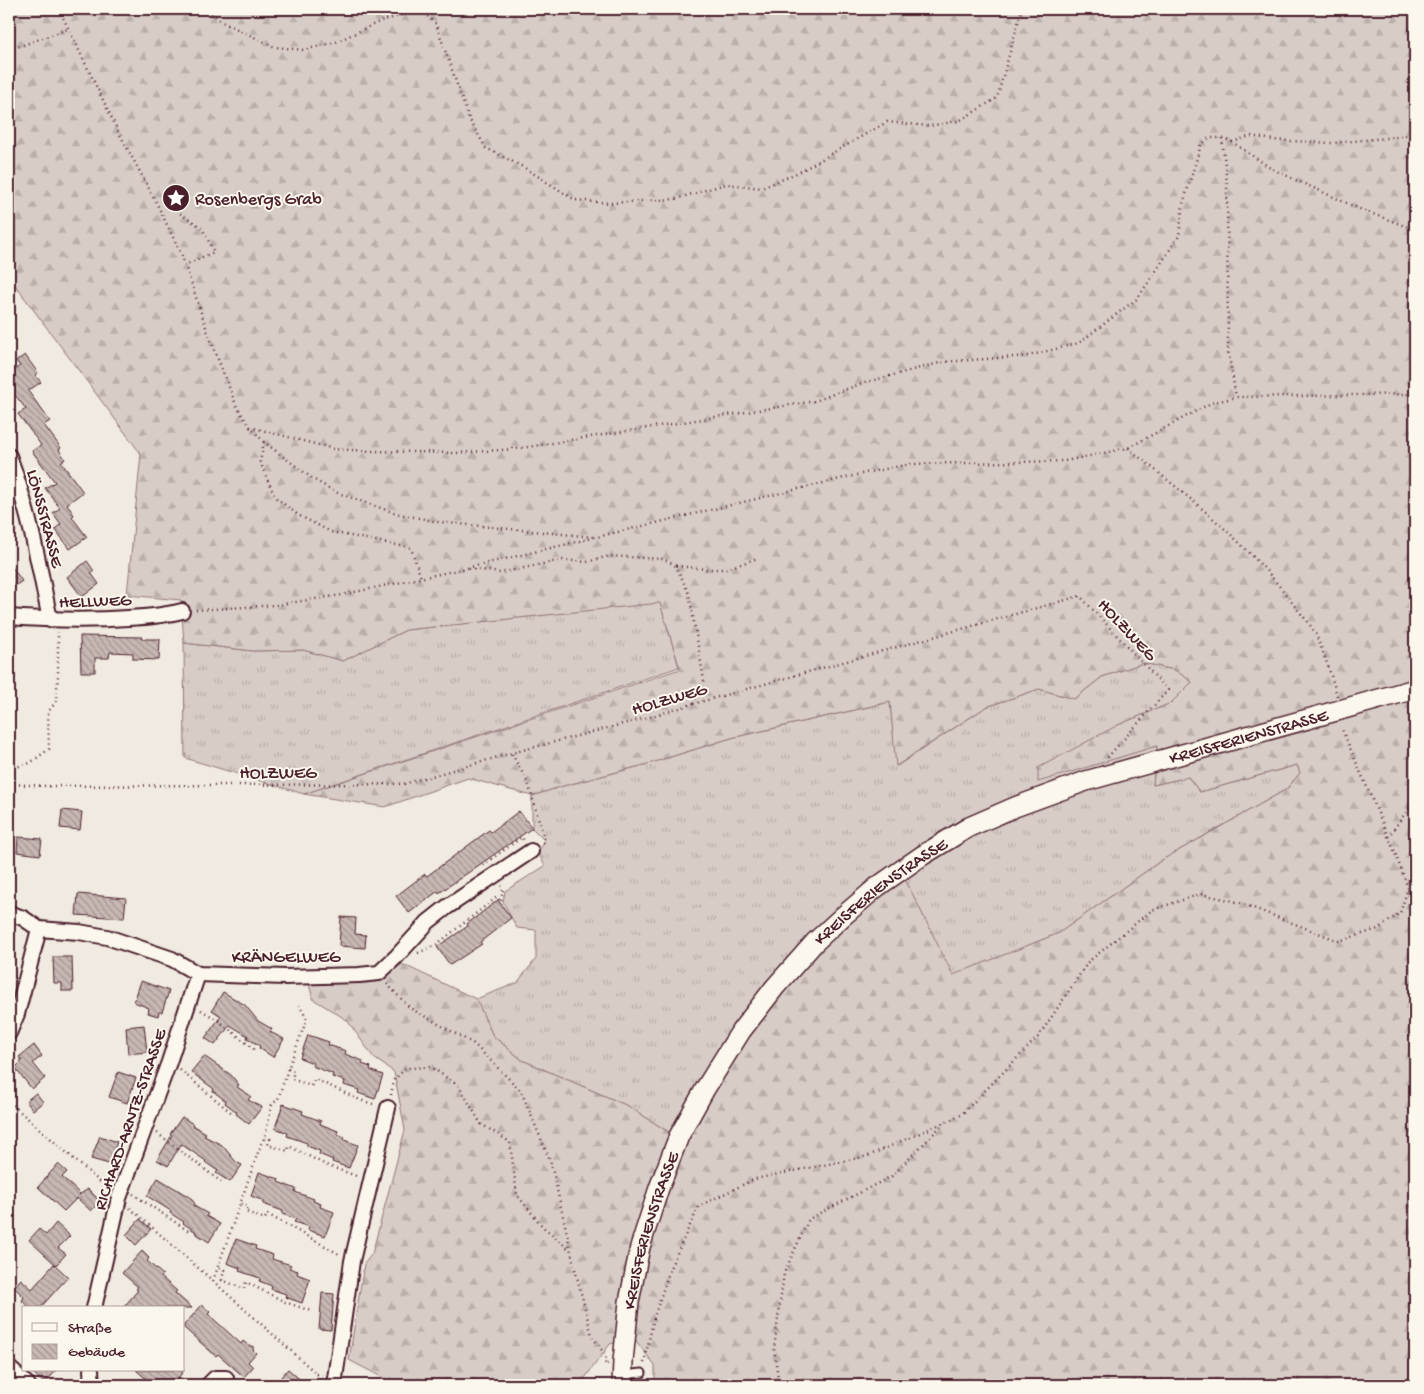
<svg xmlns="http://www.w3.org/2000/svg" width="1424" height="1394" font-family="'Gochi Hand',sans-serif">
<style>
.grass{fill:url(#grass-tufts);stroke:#917678}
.forest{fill:url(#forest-firs);stroke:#917678}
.building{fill:url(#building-back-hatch);stroke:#4a1f2b}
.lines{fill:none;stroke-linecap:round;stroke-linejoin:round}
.lane-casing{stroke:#4a1f2b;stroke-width:11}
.street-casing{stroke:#4a1f2b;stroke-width:18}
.secondary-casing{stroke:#4a1f2b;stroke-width:22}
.path{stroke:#4a1f2b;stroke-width:2.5;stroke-dasharray:1 4;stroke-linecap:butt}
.lane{stroke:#fbf7ec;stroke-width:7}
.street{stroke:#fbf7ec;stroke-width:14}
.secondary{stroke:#fbf7ec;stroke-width:19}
.labels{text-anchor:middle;stroke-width:4;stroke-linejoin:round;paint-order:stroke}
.poi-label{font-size:18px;fill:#4a1f2b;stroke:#fbf7ec;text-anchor:start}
.street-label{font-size:18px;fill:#4a1f2b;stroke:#fbf7ec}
</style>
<defs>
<pattern id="grass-tufts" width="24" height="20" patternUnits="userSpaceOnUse" patternTransform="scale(1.25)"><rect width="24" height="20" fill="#d8ccc6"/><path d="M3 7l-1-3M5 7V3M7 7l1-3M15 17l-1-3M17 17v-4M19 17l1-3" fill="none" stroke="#bbafaa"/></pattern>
<pattern id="forest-firs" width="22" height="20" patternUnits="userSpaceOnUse" patternTransform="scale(1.25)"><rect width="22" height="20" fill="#d8ccc6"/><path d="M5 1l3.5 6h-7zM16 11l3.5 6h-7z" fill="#bbafaa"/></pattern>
<pattern id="building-back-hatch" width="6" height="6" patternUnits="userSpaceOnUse" patternTransform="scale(1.25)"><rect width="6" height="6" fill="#c8b8b3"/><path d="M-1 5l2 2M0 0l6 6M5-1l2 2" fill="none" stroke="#a49592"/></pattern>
</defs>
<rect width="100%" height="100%" fill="#f0eae0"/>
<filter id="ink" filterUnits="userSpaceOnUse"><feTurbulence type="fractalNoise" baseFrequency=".02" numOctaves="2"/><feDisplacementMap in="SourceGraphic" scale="10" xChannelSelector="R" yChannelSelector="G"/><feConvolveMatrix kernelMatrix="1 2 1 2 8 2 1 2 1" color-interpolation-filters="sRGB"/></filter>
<g filter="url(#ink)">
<g class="grass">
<path d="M660 602 679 667 304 794 185 758 184 643 253 651 303 650 343 661 406 630Z"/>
<path d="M1143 663 1175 670 1193 681 1171 703 1118 725 1157 745 1153 785 1188 777 1200 792 1297 765 1300 773 1287 789 1162 860 1059 933 953 976 897 863 673 1135 628 1106 522 1060 493 1036 476 999 517 983 536 959V930L517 928 503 902 505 891 545 866 538 852 545 841 532 828V796L563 786 648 764 731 738 890 702 897 766 986 707 1039 689 1074 699 1102 677Z"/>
</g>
<path class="forest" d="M9 9H1415V1385H655V1366L634 1338 610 1344 582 1382 583 1385H397L349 1360 364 1264 372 1254 405 1130 394 1072 374 1058 347 1020 313 999 309 984 379 980 402 964 476 999 493 1036 522 1060 628 1106 673 1135 707 1074 897 863 953 975 1059 933 1162 860 1287 789 1300 773 1297 765 1200 792 1188 777 1153 785 1157 746 1038 782V768L1118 725 1171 703 1192 682 1175 670 1143 663 1102 677 1074 699 1039 689 986 707 896 766 890 702 731 738 648 764 563 786 532 796 468 778 385 807 304 794 680 669 660 603 406 630 343 661 303 650 253 651 184 643 181 600 127 595 141 454 9 277Z"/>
<g class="building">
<path d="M25 355 38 373 35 375 41 382 28 391 50 421 44 425 61 448 59 450 65 459 61 462 83 492 67 504 74 515 72 517 87 537 70 549 55 529 61 524 53 513 60 508 45 488 55 482 32 451 41 445 18 414 26 409 12 391 15 389 9 380V374L20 366 16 361Z"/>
<path d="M87 561 94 571 91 573 99 584 82 597 67 577Z"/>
<path d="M9 563 22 581 9 590Z"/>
<path d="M80 636 142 637V639H160L159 660 133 659V653L110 652 109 658H95V672H81Z"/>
<path d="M62 810 82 812 80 830 60 828Z"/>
<path d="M519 811 532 828 439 893 438 891 409 913 396 896 425 874 427 876 489 830 491 832Z"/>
<path d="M18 837 42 839 40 855 17 852Z"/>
<path d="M78 894 126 898 124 918 76 915Z"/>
<path d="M498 900 511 918 480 942 482 944 450 965 437 947 468 926 467 924Z"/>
<path d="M341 917 356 918 355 934 366 935 365 948 339 946Z"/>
<path d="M53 957H72L73 991H62V983H54Z"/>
<path d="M141 981 169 991 162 1012H159L158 1016 148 1013 149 1008 134 1002Z"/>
<path d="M223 992 245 1005 258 1021 272 1029 270 1032 284 1039 273 1057 259 1048 260 1046 247 1038 248 1036 230 1025 215 1045 205 1038 221 1016 212 1010Z"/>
<path d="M144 1025 147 1052 128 1054 126 1027Z"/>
<path d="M308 1035 329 1042 328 1045 346 1051 345 1054 363 1061 362 1064 371 1067 370 1070 383 1075 375 1099 358 1093 359 1090 344 1085 345 1081 332 1077 333 1074 312 1066 313 1063 300 1058Z"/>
<path d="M34 1045 42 1056 33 1063 45 1078 32 1089 15 1068 22 1061 19 1057Z"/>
<path d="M204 1056 231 1075 239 1085 237 1087 251 1096 248 1100 262 1107 249 1124 236 1114 237 1112 225 1103 226 1101 213 1091 214 1089 191 1072Z"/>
<path d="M118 1072 136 1078 127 1103 109 1097Z"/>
<path d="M36 1093 43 1102 33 1110 26 1101Z"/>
<path d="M283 1104 303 1111 302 1114 321 1121 320 1124 338 1131 337 1134 345 1137 344 1140 358 1145 349 1168 332 1162 333 1160 319 1154 320 1151 307 1146V1143L287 1136 288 1133 275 1128Z"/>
<path d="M182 1117 193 1124 192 1125 206 1133 204 1136 222 1145 236 1162 242 1165 230 1182 216 1173 218 1171 205 1162 206 1161 181 1144 168 1166 157 1160 172 1135 170 1134Z"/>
<path d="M100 1136 117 1142 109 1164 91 1159Z"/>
<path d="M58 1164 67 1172 62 1177 80 1194 79 1195 88 1189 100 1201 91 1211 77 1198 64 1211 38 1187Z"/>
<path d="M259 1172 279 1179 278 1182 296 1189 295 1192 314 1199 313 1201 321 1204 320 1207 334 1212 325 1236 308 1230 309 1227 294 1222 296 1219 282 1214 283 1211 263 1204 264 1201 251 1196Z"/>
<path d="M158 1178 191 1198 195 1204 194 1206 208 1214 206 1216 220 1224 209 1242 195 1233 196 1232 183 1223 184 1222 170 1213 171 1211 147 1196Z"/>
<path d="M140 1219 151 1229 136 1245 126 1235Z"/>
<path d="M56 1223 70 1236 58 1248 66 1254 56 1265 29 1240 39 1229 46 1235Z"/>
<path d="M236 1239 256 1246 255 1249 273 1255 272 1259 291 1265 289 1268 298 1271 297 1274 310 1279 302 1303 285 1297 286 1294 271 1289 272 1286 259 1281 260 1278 239 1271 240 1268 227 1263Z"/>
<path d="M142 1251 149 1258 147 1261 163 1275 161 1277 177 1291 175 1293 192 1308H123L138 1290 136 1289 138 1287 122 1273Z"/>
<path d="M54 1264 68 1277 40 1308H30L22 1301 24 1297 14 1287 21 1279 32 1289Z"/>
<path d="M322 1293 334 1294 331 1330 319 1329Z"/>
<path d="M202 1305 210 1312 208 1314 241 1344 243 1341 249 1346H253V1350L256 1353 248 1362 253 1367 244 1377 218 1354 216 1356 184 1328V1325Z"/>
<path d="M288 1369 306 1385H274Z"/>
<path d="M30 1370H56L45 1384Z"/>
<path d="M136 1370H184L179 1377 189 1385H153Z"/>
</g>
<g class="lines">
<g class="lane-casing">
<path id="lane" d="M623 1375 642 1373"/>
</g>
<g class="street-casing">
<g id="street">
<path d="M9 456C29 510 39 564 50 620"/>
<path d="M9 617C49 620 88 621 128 618 147 617 163 616 182 611"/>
<path d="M9 913 23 918 39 929 79 932 107 937 172 959 198 974 285 977 359 975 379 973 397 956 428 922 447 907 531 851"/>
<path d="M9 1033 17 1014 39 929"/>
<path d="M94 1308 119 1198 169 1062 198 974"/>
<path d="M9 1368 28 1385"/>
<path d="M91 1370 92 1385"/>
<path d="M208 1385 215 1378H226"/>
<path d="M334 1385 352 1261 388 1108"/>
</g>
</g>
<g class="secondary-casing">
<g id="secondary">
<path id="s1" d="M622 1385 623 1361 629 1302 640 1247 659 1188 679 1136 705 1089 741 1031 775 987 815 942 842 917 877 887 923 855 969 827 1015 807 1086 781 1415 689"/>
</g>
</g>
<g class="path">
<path d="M59 9 117 129 156 202 182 256 210 339 237 407 250 427 264 442 313 479 335 492 395 513 438 522 594 537"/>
<path d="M208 9 220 21 275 47 304 50 336 42 381 21 421 10 436 24 469 119 486 148 525 168 575 200 610 203 675 199 726 184 762 188 801 171 887 122 929 126 959 121 997 98 1022 9"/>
<path d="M9 50 68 29"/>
<path d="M1222 138 1227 183 1228 350 1236 397"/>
<path d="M1232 142 1251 136 1273 140 1333 143 1396 137 1415 133"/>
<path d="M168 192 178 212 202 228 214 252 185 265"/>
<path d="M250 427 334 449 372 451 456 453 515 449 815 401 863 383 943 362 1028 356 1079 343 1138 298 1179 236 1183 204 1201 145 1209 138H1222L1232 142 1272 169 1362 210 1405 226 1415 227"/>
<path d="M264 442 260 462 275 497 298 515 331 532 411 548 421 578"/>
<path d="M1128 448C1186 495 1246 541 1291 601 1298 611 1308 621 1314 631 1324 652 1331 674 1337 696"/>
<path d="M676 566 706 569H726L758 558"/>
<path d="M469 568 500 573 562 560 587 562 609 556 664 559 676 566 689 594 704 680 693 704"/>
<path d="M196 610 276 605 341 595 467 568 865 473 911 464 1065 461 1128 448 1211 403 1236 397 1415 394"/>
<path d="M512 754 528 783 545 841 541 844"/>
<path d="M9 769 30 763 49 749 48 712 56 702 58 675V632"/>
<path d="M9 784 47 786 404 784 512 753 650 717 693 704 1080 596 1168 690 1106 759"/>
<path d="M1388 837 1415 800"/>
<path d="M483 865 522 837 524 841"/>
<path d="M1408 890 1415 946"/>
<path d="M418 953 436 945 497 897 501 902 503 889 501 886"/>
<path d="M387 984 410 1008 474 1044 521 1091 551 1163 575 1269 592 1336 606 1356 605 1365 608 1364"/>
<path d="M201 1010 218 1020 256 1051"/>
<path d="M288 1069 294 1071 292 1079 311 1086 315 1079 360 1100 376 1105"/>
<path d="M180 1070 233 1114"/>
<path d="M391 1095 394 1080 406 1068 431 1067 459 1086 481 1124 510 1142 517 1195 543 1227 570 1250"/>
<path d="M9 1102 107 1188"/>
<path d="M157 1133 224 1184"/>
<path d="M265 1137 270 1139 268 1145 288 1151 289 1146 326 1165 359 1177"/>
<path d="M133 1194 190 1232"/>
<path d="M241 1203 248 1206 246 1212 265 1219 267 1214 341 1255"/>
<path d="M130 1208 213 1281 317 1374 322 1375"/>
<path d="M219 1268 224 1270 222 1280 244 1289 246 1282 285 1302 311 1311"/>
<path d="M213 1281 261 1144 265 1137 272 1105 278 1099 288 1069 307 1019 299 1005"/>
<path d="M644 1363 654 1317 671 1266 699 1206 755 1179 868 1156 961 1115 1039 1036 1088 962 1152 910 1201 894 1238 902 1339 941 1378 929 1400 913 1408 888 1394 850 1341 727"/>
<path d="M779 1385 774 1349 784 1273 809 1219 892 1176 944 1123"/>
</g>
<use href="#lane" class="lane"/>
<use href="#street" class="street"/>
<use href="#secondary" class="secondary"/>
</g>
</g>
<defs>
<g id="sight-disc" transform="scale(1.4375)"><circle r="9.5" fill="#4a1f2b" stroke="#fbf7ec"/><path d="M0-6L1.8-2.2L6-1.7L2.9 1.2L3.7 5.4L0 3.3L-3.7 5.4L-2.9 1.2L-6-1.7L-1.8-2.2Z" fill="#fff"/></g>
</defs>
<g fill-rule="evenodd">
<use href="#sight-disc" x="176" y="198"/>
</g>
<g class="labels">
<g class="poi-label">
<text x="195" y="204">Rosenbergs Grab</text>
</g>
<g class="street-label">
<text transform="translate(46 518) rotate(75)" y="6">LÖNSSTRASSE</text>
<text transform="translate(95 600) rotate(-2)" y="6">HELLWEG</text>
<text transform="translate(1128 629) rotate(47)" y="6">HOLZWEG</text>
<text transform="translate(669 698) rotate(-16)" y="6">HOLZWEG</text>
<text dy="6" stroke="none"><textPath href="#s1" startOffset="982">KREISFERIENSTRASSE</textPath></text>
<text x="278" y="778">HOLZWEG</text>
<text dy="6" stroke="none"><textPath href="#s1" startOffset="578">KREISFERIENSTRASSE</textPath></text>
<text x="286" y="962">KRÄNGELWEG</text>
<text transform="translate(129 1119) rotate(-71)" y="6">RICHARD-ARNTZ-STRASSE</text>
<text dy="6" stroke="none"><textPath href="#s1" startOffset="158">KREISFERIENSTRASSE</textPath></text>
</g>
</g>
<rect width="1424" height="1394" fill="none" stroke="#fbf7ec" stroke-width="30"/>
<rect x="15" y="15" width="1394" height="1364" fill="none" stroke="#4a1f2b" stroke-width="2" filter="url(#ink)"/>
<rect x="22" y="1306" width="162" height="65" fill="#fbf7ec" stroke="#b4a19f"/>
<rect x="32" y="1323" width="25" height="8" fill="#fbf7ec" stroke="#b4a19f"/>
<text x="68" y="1332" font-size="15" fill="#4a1f2b">Straße</text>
<rect x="32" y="1344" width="25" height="15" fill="url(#building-back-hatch)" stroke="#b4a19f"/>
<text x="68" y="1356" font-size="15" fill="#4a1f2b">Gebäude</text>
</svg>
